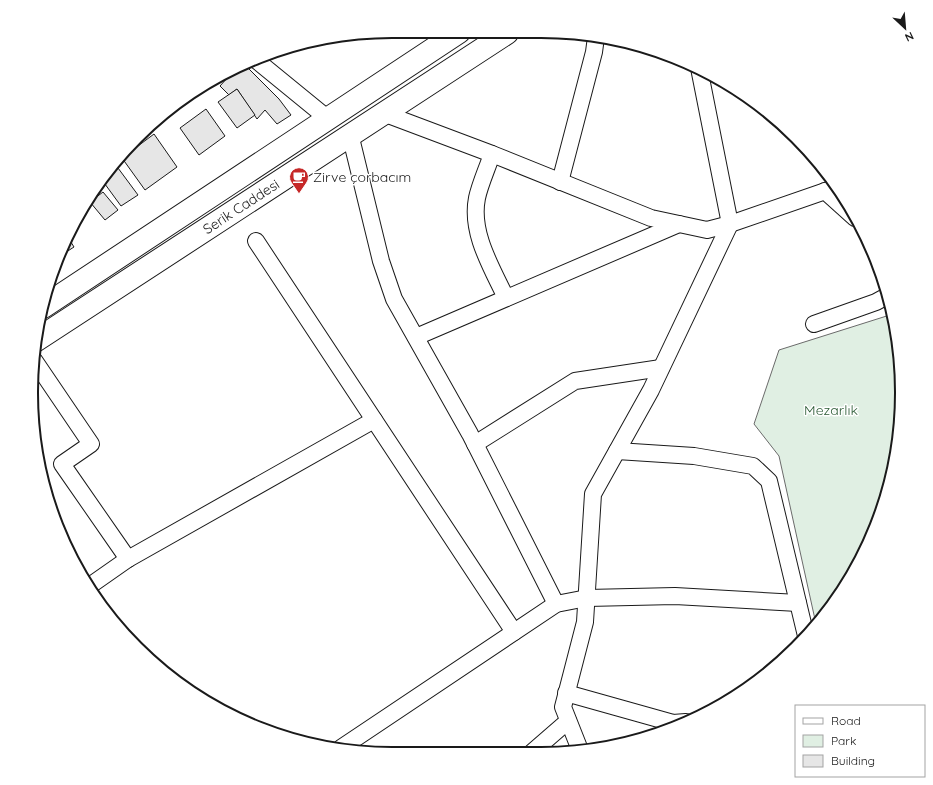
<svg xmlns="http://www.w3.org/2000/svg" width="933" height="785" font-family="Quicksand,sans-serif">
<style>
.green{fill:#e0efe3;stroke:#6a6a6a}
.building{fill:#e6e6e6;stroke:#1a1a1a}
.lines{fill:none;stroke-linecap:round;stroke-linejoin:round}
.minor-casing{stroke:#1a1a1a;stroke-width:18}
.highway-casing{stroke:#1a1a1a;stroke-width:24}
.minor{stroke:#fff;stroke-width:16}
.highway{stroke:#fff;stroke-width:22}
.labels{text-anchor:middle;stroke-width:3;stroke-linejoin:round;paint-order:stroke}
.poi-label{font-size:14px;fill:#1a1a1a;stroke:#fff;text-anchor:start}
.street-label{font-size:14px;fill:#1a1a1a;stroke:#fff}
.park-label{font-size:14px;fill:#2b5a34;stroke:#fff}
.rim{fill:none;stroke:#1a1a1a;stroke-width:2}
</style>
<rect width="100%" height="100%" fill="#fff"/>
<path class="green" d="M893 314 895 322 902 393 895 463 874 531 841 594 816 624 779 456 754 424 779 350Z"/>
<g class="building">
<path d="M244 64 279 99 291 115 277 124 265 110 257 119 237 89 229 95 220 86 238 66Z"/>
<path d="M237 89 255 115 237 128 218 102Z"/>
<path d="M206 109 225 136 199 155 180 128Z"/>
<path d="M154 134 177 167 145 190 122 158Z"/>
<path d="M118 168 138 195 121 206 102 180Z"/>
<path d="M103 192 118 210 105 220 90 202Z"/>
<path d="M69 239 74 247 60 256Z"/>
</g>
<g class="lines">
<g class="minor-casing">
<g id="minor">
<path d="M256 60 327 118"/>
<path d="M383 113 492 154 651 218 707 230 730 224 837 187"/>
<path d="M350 134 381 261 394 299 470 434 556 604"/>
<path d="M492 154C487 169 480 184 477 198 470 233 492 268 506 298"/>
<path d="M560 182 594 52 596 37"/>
<path d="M825 191 855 218"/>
<path d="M256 241 514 632"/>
<path d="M814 324 876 302 887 296"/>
<path d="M416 337 679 224"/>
<path d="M34 360 91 444 62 464 128 559"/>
<path d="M475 444 575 381 661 368"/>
<path d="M617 451 694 456 753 466 769 481 806 636"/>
<path d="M88 587 128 559 374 420"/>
<path d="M566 693 673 723 686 722"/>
<path d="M341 748 556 604 587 598 675 596 798 603"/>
<path d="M580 750 563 707 585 622 593 494 651 390 730 224 699 68"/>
<path d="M530 754 568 721"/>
</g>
</g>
<g class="highway-casing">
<g id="highway">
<path d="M43 307 459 32"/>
<path id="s1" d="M35 341 507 33"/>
</g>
</g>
<use href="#minor" class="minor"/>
<use href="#highway" class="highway"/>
</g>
<defs>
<g id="cafe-pin" transform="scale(1)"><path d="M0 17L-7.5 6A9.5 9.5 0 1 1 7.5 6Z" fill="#c62828" stroke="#fff"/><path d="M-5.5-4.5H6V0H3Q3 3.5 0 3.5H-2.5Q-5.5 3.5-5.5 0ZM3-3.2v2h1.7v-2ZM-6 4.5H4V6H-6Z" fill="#fff"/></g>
</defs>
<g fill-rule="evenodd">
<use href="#cafe-pin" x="299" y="177"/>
</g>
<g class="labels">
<g class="poi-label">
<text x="313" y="182">Zirve çorbacım</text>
</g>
<g class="street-label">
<text dy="5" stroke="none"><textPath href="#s1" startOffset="246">Serik Caddesi</textPath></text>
</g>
<g class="park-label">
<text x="831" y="415">Mezarlık</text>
</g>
</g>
<path d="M0 0H933V785H0ZM392 38H541A354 354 0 0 1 895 392V393A354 354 0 0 1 541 747H392A354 354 0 0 1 38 393V392A354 354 0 0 1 392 38Z" fill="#fff" fill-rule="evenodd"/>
<path class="rim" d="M392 38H541A354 354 0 0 1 895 392V393A354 354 0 0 1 541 747H392A354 354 0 0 1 38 393V392A354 354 0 0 1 392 38Z"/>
<rect x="795" y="705" width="130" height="72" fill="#ffffff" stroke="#a3a3a3"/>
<rect x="803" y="718" width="20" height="6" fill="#ffffff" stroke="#a3a3a3"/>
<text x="831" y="725" font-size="12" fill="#1a1a1a">Road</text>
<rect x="803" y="735" width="20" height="12" fill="#e0efe3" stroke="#a3a3a3"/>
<text x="831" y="745" font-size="12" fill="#1a1a1a">Park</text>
<rect x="803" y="755" width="20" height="12" fill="#e6e6e6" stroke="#a3a3a3"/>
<text x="831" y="765" font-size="12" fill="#1a1a1a">Building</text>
<g transform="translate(905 28) rotate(154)" stroke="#ffffff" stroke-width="3" paint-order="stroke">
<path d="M0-3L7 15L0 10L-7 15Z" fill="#1a1a1a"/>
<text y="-6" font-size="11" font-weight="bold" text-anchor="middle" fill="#1a1a1a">N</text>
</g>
</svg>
